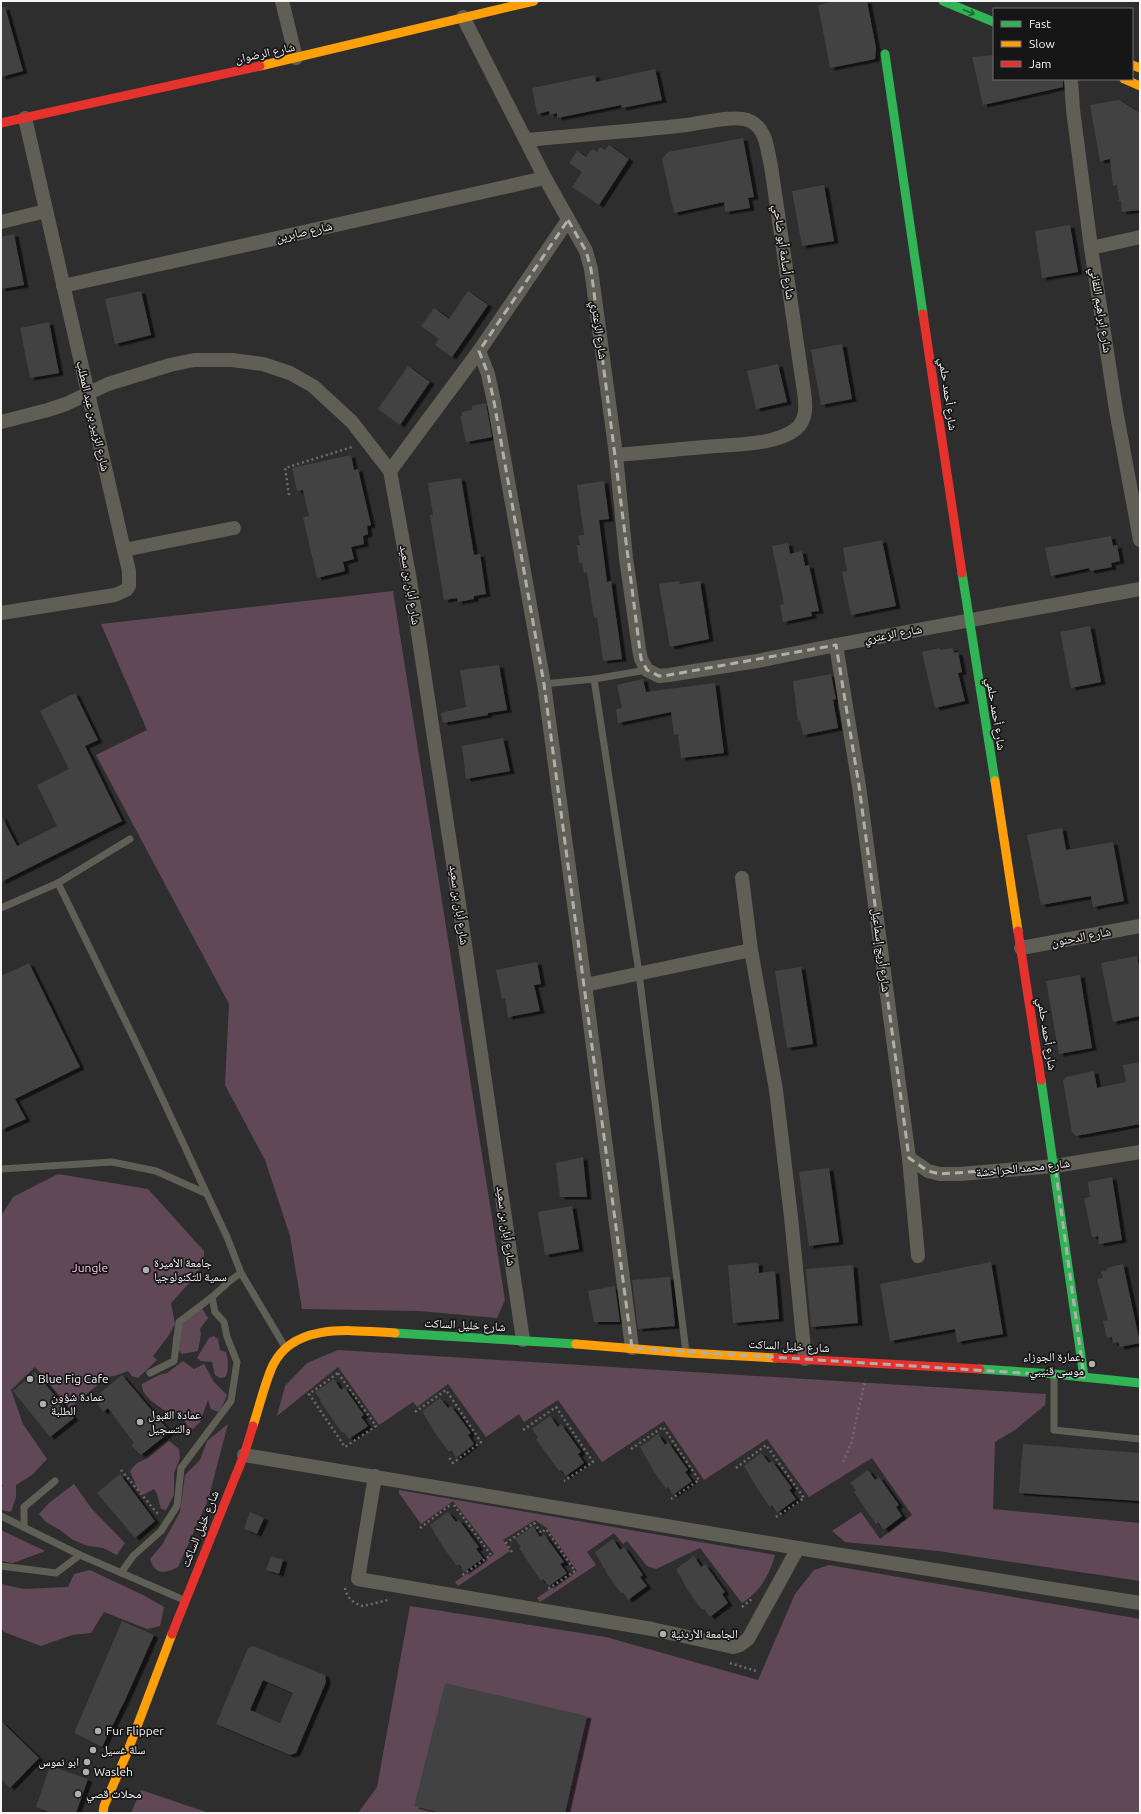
<svg xmlns="http://www.w3.org/2000/svg" width="1141" height="1814" font-family="Ubuntu,'Noto Naskh Arabic',sans-serif">
<style>
.forest{fill:#614857}
.building{fill:#434243;fill-rule:evenodd;filter:url(#shadow)}
.lines{fill:none;stroke-linecap:round;stroke-linejoin:round}
.path{stroke:#6d6c66;stroke-width:2.5;stroke-dasharray:2 3;stroke-linecap:butt}
.lane{stroke:#605f55;stroke-width:7}
.street{stroke:#605f55;stroke-width:14}
.fast{stroke:#30b455;stroke-width:9}
.slow{stroke:#ff9f0a;stroke-width:9}
.jam{stroke:#e5322d;stroke-width:9}
.oneway{stroke:#246536}
.marked{fill:none;stroke:#b0afb0;stroke-width:3;stroke-dasharray:8 5;stroke-linejoin:round}
.poi-dot{fill:#b0afb0;stroke:#171617;stroke-width:1.5}
.labels{text-anchor:middle;stroke-width:3.5;stroke-linejoin:round;paint-order:stroke}
.street-label{font-size:12px;fill:#f6f4f5;stroke:#171617}
.poi-label{font-size:12px;fill:#f6f4f5;stroke:#171617;text-anchor:start}
.park-label{font-size:12px;fill:#fbc2e4;stroke:#171617}
</style>
<defs>
<filter id="shadow"><feDropShadow dx="4.5" dy="2.5" stdDeviation="0" flood-color="#0009"/></filter>
</defs>
<rect width="100%" height="100%" fill="#2f2e2f"/>
<g class="forest">
<path d="M393 591 505 1300 497 1318 419 1311 302 1309 290 1236 265 1160 225 1085 229 1004 96 755 147 730 101 624Z"/>
<path d="M58 1174 148 1189 204 1251V1263L193 1279 171 1303 175 1324 169 1335 153 1356 157 1360 138 1378 132 1376 128 1371C122 1373 114 1377 107 1377L70 1408 35 1367 11 1390 23 1424 47 1459 32 1475 16 1485V1497L11 1512 1 1510V1488L3 1486 1 1483V1216L13 1197Z"/>
<path d="M201 1307 208 1318 200 1329 201 1334 198 1351 182 1354C161 1333 182 1332 190 1312Z"/>
<path d="M214 1336 218 1339 220 1350 226 1352C228 1356 229 1372 226 1376 225 1377 222 1378 220 1378L215 1375 212 1362 201 1361 197 1358 209 1338Z"/>
<path d="M338 1350 1046 1394 1045 1405 1015 1430 995 1442 993 1509 1140 1523V1581L938 1551 845 1542 832 1531 861 1512 880 1539 912 1515 872 1458 809 1497 767 1439 704 1480 664 1421 602 1462 558 1400 524 1422 519 1414 486 1437 448 1384 417 1407 413 1402 379 1425 338 1367 277 1416 285 1386 307 1363Z"/>
<path d="M183 1361 194 1369 204 1364 214 1382 227 1395 222 1407 218 1412 211 1409 208 1400 200 1422 193 1429 188 1427 181 1414 176 1413 171 1416C162 1406 141 1399 142 1384L159 1375 167 1373Z"/>
<path d="M228 1424 208 1500 178 1567C165 1574 155 1575 150 1559L162 1545 180 1512 185 1475 200 1460 207 1441Z"/>
<path d="M169 1441 179 1449 180 1458 174 1473V1495L166 1510 161 1509 157 1494 154 1489 143 1495 138 1490 130 1471 137 1463 148 1458Z"/>
<path d="M74 1484 92 1509 125 1543 117 1555 103 1548 88 1546 73 1540 60 1530 46 1522 39 1514 49 1503Z"/>
<path d="M399 1490 775 1555C770 1574 760 1592 742 1603L700 1548 656 1569 647 1566 627 1541 623 1544 614 1533 587 1552 596 1565 540 1602 537 1598 577 1571 547 1528 535 1520 503 1540 510 1551 458 1586 455 1582 494 1554 453 1501 421 1524 399 1493Z"/>
<path d="M1 1530 45 1551 13 1563 1 1561Z"/>
<path d="M829 1565 1140 1619V1813H358L377 1787 410 1606 606 1637 758 1680 795 1594 814 1570Z"/>
<path d="M90 1570 145 1596 164 1607 160 1626 147 1629 104 1612 91 1633 72 1635 41 1646 4 1632 1 1627V1584L24 1589 68 1587 74 1574Z"/>
<path d="M141 1790 209 1813H131Z"/>
</g>
<g class="building">
<path d="M836 1H867L876 48 875 59 830 68 818 5Z"/>
<path d="M5 7 23 71 1 77V8Z"/>
<path d="M994 55V79H1063V87L983 105 972 57Z"/>
<path d="M655 69 662 100 622 108 621 105 557 118V113L550 115 549 111 537 114 532 88 595 75 596 82Z"/>
<path d="M1119 100 1140 113V210L1122 212 1121 201H1119L1117 185 1113 186 1110 159 1100 161 1090 105Z"/>
<path d="M743 138 754 197 748 198 750 208 725 212 724 202 674 213 662 159 668 152Z"/>
<path d="M609 145 629 159 599 205 572 187 582 172 569 163 577 151 586 157 592 149 597 152 600 147 605 150Z"/>
<path d="M824 185 834 241 802 246 792 191Z"/>
<path d="M1070 225 1078 272 1042 278 1035 231Z"/>
<path d="M14 234 24 285 1 289V237Z"/>
<path d="M141 291 151 335 115 344 105 299Z"/>
<path d="M468 291 488 305 452 357 435 345 439 339 421 326 434 308 449 319Z"/>
<path d="M49 322 59 373 30 378 20 328Z"/>
<path d="M842 344 852 399 821 405 811 350Z"/>
<path d="M778 364 787 402 756 409 747 371Z"/>
<path d="M408 366 430 382 400 425 378 409Z"/>
<path d="M486 403 492 437 466 442 460 416H462V412L472 410V406Z"/>
<path d="M351 455 354 470 358 469 371 525 367 526 368 534 363 536 364 544 351 547 354 559 343 562 345 571 317 578 303 517 309 516 303 490 297 491 292 468Z"/>
<path d="M461 478 474 555 480 554 486 594 474 596V599L458 602 457 598 444 600 430 515H433L428 483Z"/>
<path d="M604 481 609 519 599 520 607 582 611 581 622 659 603 661 597 617 594 618 587 572 584 573 582 562 579 563 577 545H580L578 536 584 535 577 485Z"/>
<path d="M1111 536 1113 546 1117 545 1120 561 1111 563 1112 567 1090 571 1089 568 1051 576 1045 548Z"/>
<path d="M882 540 896 606 851 615 842 572 847 571 843 548Z"/>
<path d="M788 543 790 554 802 551 805 566 809 565 819 611 811 612 812 616 783 622 780 605 784 604 772 546Z"/>
<path d="M679 581 680 584 700 581 709 639 670 647 659 584Z"/>
<path d="M1090 626 1101 682 1071 688 1060 632Z"/>
<path d="M940 648V650L953 648 954 653 958 652 962 672 958 673 965 701 935 708 922 652Z"/>
<path d="M499 665 507 710 488 713V715L443 723 441 713 466 707 460 670Z"/>
<path d="M831 674 836 699 833 700 838 728 803 735 800 720 798 721 793 681Z"/>
<path d="M643 679 646 692 715 683 724 753 681 758 678 734 674 735 671 712 618 723 616 709 622 708 617 685Z"/>
<path d="M75 693 98 740 85 746 122 821 1 882V815L17 846 57 826 37 785 69 769 40 711Z"/>
<path d="M503 738 510 771 466 779 462 746Z"/>
<path d="M1062 828 1066 850 1113 842 1124 901 1093 907 1091 896 1041 905 1027 835Z"/>
<path d="M1137 956 1140 972V1016L1113 1022 1101 963Z"/>
<path d="M537 962 541 984 534 985 540 1011 508 1017 505 998 502 999 496 970Z"/>
<path d="M29 963 80 1067 15 1099 26 1119 1 1130V976Z"/>
<path d="M801 967 813 1044 787 1048 775 971Z"/>
<path d="M1080 975 1092 1048 1059 1054 1046 981Z"/>
<path d="M1140 1062V1124L1076 1136 1072 1132 1063 1081 1066 1077 1094 1071 1097 1088 1126 1082 1123 1065Z"/>
<path d="M583 1157 587 1197H560L556 1163Z"/>
<path d="M829 1168 839 1242 809 1246 799 1172Z"/>
<path d="M1112 1177 1122 1240 1099 1244 1098 1236 1092 1237 1084 1198 1090 1197 1088 1182Z"/>
<path d="M572 1206 579 1249 545 1255 538 1212Z"/>
<path d="M991 1262 1003 1334 957 1342 955 1329 890 1341 880 1284Z"/>
<path d="M758 1263 759 1273 775 1271 779 1319 733 1323 728 1265Z"/>
<path d="M1123 1264 1140 1343 1120 1347 1118 1342 1113 1343 1112 1337 1107 1338 1103 1321 1108 1320 1097 1279 1103 1278 1101 1272 1108 1270 1107 1268Z"/>
<path d="M853 1265 858 1323 811 1327 806 1269Z"/>
<path d="M670 1277 675 1326 638 1329 632 1280Z"/>
<path d="M615 1286 620 1322H594L588 1291Z"/>
<path d="M35 1372 74 1418 50 1437 13 1391Z"/>
<path d="M122 1375 170 1432 141 1455 131 1445 134 1443 108 1408 103 1412 94 1398Z"/>
<path d="M334 1379 341 1390 344 1387 364 1415 361 1417 368 1426 349 1439 344 1432 342 1433 320 1401 321 1400 315 1392Z"/>
<path d="M440 1398 448 1408 451 1406 471 1433 468 1435 474 1444 456 1458 451 1450 449 1452 435 1433 422 1411Z"/>
<path d="M550 1416 558 1427 561 1424 581 1452 578 1454 584 1463 566 1476 561 1469 559 1471 536 1439 538 1437 532 1429Z"/>
<path d="M658 1434 665 1445 668 1442 688 1470 685 1472 692 1481 673 1495 668 1487 666 1489 653 1470 640 1447Z"/>
<path d="M1023 1444 1140 1453V1501L1019 1493Z"/>
<path d="M761 1453 769 1463 772 1461 792 1488 789 1490 796 1499 777 1513 772 1505 770 1507 757 1488 744 1466Z"/>
<path d="M868 1470 875 1480 879 1477 899 1505 896 1507 902 1516 884 1530 878 1522 876 1524 854 1492 856 1490 850 1483Z"/>
<path d="M120 1474 155 1521 135 1538 97 1493Z"/>
<path d="M250 1512 264 1518 257 1534 244 1529Z"/>
<path d="M448 1512 456 1522 459 1520 479 1547 476 1549 483 1558 464 1572 459 1564 457 1566 443 1547 430 1525Z"/>
<path d="M533 1526 540 1537 544 1534 564 1562 560 1564 567 1573 549 1586 543 1579 541 1581 519 1548 521 1547 515 1539Z"/>
<path d="M613 1539 620 1550 624 1547 643 1575 640 1577 647 1586 628 1600 623 1592 621 1593 608 1575 595 1552Z"/>
<path d="M271 1556 283 1560 279 1574 266 1570Z"/>
<path d="M694 1556 701 1567 705 1564 725 1592 722 1594 728 1603 710 1617 704 1609 702 1610 689 1592 676 1569Z"/>
<path d="M122 1621 154 1635 126 1698 102 1747 74 1733Z"/>
<path d="M253 1646 325 1675 326 1682 296 1753 290 1755 216 1724 248 1648ZM263 1680 293 1693 280 1723 250 1710Z"/>
<path d="M445 1683 587 1716 565 1813H441L414 1806Z"/>
<path d="M1 1721 39 1758 10 1788 1 1779Z"/>
<path d="M50 1766 88 1779 76 1813H51L36 1807Z"/>
</g>
<g class="lines">
<g class="path">
<path d="M289 495 285 468 352 447"/>
<path d="M338 1373 376 1426 345 1447 309 1394Z"/>
<path d="M415 1412 446 1390 481 1442 453 1463 448 1456"/>
<path d="M523 1430 556 1407 593 1462 564 1481"/>
<path d="M631 1449 663 1427 699 1480 671 1499"/>
<path d="M843 1462 851 1444 865 1380"/>
<path d="M736 1468 766 1445 804 1498 776 1517"/>
<path d="M121 1470 158 1514"/>
<path d="M454 1505 491 1555 461 1576"/>
<path d="M420 1528 450 1505"/>
<path d="M512 1552 506 1543 534 1523 541 1533 546 1529 575 1571 548 1589"/>
<path d="M345 1588C346 1597 354 1604 363 1606L388 1600"/>
<path d="M742 1607 753 1598"/>
<path d="M730 1663 756 1671"/>
</g>
<g class="lane">
<path d="M594 679 639 973 686 1352"/>
<path d="M544 684 594 679 647 670"/>
<path d="M58 883 141 1053 227 1237 241 1273 285 1347"/>
<path d="M1 908 58 883 130 839"/>
<path d="M1 1169 112 1162 156 1171 205 1193"/>
<path d="M150 1373 174 1361 179 1322 212 1297"/>
<path d="M1054 1374V1430L1140 1439"/>
<path d="M1 1516 80 1555 184 1600"/>
<path d="M24 1527V1507L55 1481"/>
<path d="M1 1566 56 1573 80 1555"/>
<path d="M121 1573 133 1556 161 1531 177 1506 181 1468 231 1401 237 1362 227 1337 224 1322 215 1312 212 1297 231 1280 241 1273"/>
</g>
<g class="street">
<path d="M282 1 296 58"/>
<path d="M463 17 545 178 586 251 591 269 616 455 626 558 639 649 641 659 647 670 659 676 669 675 757 661 836 645 1140 589"/>
<path d="M1071 79 1073 110 1091 248 1116 410 1140 540"/>
<path d="M526 140C580 135 633 131 687 125 703 123 735 114 750 121 767 129 767 150 771 166L804 392C806 405 807 420 796 429 775 446 731 444 704 447 675 450 646 452 616 455"/>
<path d="M1 222 46 211"/>
<path d="M1091 248 1140 237"/>
<path d="M63 286 545 178"/>
<path d="M479 351 488 374 494 402 544 684 585 985 632 1348"/>
<path d="M1 422 48 410 66 404 108 384 170 365 194 360H232L263 364 290 373 313 386 352 422 390 471 410 580 453 863 523 1340"/>
<path d="M390 471 479 351 568 220"/>
<path d="M124 550 234 528"/>
<path d="M1 613 115 595 126 590 129 586V571L124 550 25 118"/>
<path d="M836 645 859 786 909 1158 918 1256"/>
<path d="M742 878 751 950 776 1090 791 1217 805 1359"/>
<path d="M1021 948 1140 926"/>
<path d="M585 985 751 950"/>
<path d="M909 1158 928 1171 940 1174H960L1055 1166 1140 1152"/>
<path d="M244 1455 798 1548 1140 1603"/>
<path d="M375 1476 358 1579 652 1629 733 1647 740 1645 748 1639 798 1548"/>
</g>
<g class="fast">
<path d="M943 1 994 22"/>
<path d="M885 54 923 314"/>
<path d="M962 573 995 781"/>
<path d="M1041 1080 1084 1377"/>
<path d="M395 1333 576 1344"/>
<path d="M980 1369 1054 1374 1140 1383"/>
</g>
<g class="slow">
<path d="M1132 65 1140 68"/>
<path d="M260 66 534 1"/>
<path d="M1124 79 1140 86"/>
<path d="M995 781 1018 931"/>
<path d="M576 1344 686 1353 776 1358"/>
<path d="M253 1426C259 1408 265 1382 273 1365 295 1321 355 1331 395 1333"/>
<path d="M103 1813 104 1806 127 1753 172 1634"/>
</g>
<g class="jam">
<path d="M1 123 260 66"/>
<path d="M923 314 962 573"/>
<path d="M1018 931 1041 1080"/>
<path d="M776 1358 980 1369"/>
<path d="M172 1634 244 1455 253 1426"/>
</g>
</g>
<defs><path id="oneway-shaft" d="M-6 0H5M1.5-3L5.5 0L1.5 3" fill="none" stroke-width="1.6" stroke-linecap="round" stroke-linejoin="round"/></defs>
<use class="oneway" href="#oneway-shaft" transform="translate(969 12) rotate(23)"/>
<path class="marked" d="M568 220 586 251 591 269 641 659 647 670 659 676 669 675 836 645 859 786 909 1158 928 1171 940 1174 1055 1166 1084 1377 632 1348 544 684 494 402 488 374 479 351Z"/>
<g class="poi-dot">
<circle cx="146" cy="1270" r="4"/>
<circle cx="1092" cy="1364" r="4"/>
<circle cx="30" cy="1379" r="4"/>
<circle cx="43" cy="1404" r="4"/>
<circle cx="140" cy="1422" r="4"/>
<circle cx="663" cy="1634" r="4"/>
<circle cx="98" cy="1731" r="4"/>
<circle cx="93" cy="1750" r="4"/>
<circle cx="87" cy="1762" r="4"/>
<circle cx="86" cy="1772" r="4"/>
<circle cx="78" cy="1794" r="4"/>
</g>
<g class="labels">
<g class="street-label">
<text transform="translate(265 53) rotate(-12)" y="4">شارع الرضوان</text>
<text transform="translate(304 232) rotate(-13)" y="4">شارع صابرين</text>
<text transform="translate(784 252) rotate(82)" y="4">شارع أسامة أبو ضاحي</text>
<text transform="translate(1101 310) rotate(81)" y="4">شارع ابراهيم اللقاني</text>
<text transform="translate(599 330) rotate(82)" y="4">شارع الزعتري</text>
<text transform="translate(948 394) rotate(82)" y="4">شارع أحمد حلمي</text>
<text transform="translate(93 416) rotate(77)" y="4">شارع الزبير بن عبد المطلب</text>
<text transform="translate(410 585) rotate(81)" y="4">شارع أبان بن سعيد</text>
<text transform="translate(893 634) rotate(-10)" y="4">شارع الزعتري</text>
<text transform="translate(996 714) rotate(81)" y="4">شارع أحمد حلمي</text>
<text transform="translate(459 905) rotate(82)" y="4">شارع أبان بن سعيد</text>
<text transform="translate(1081 937) rotate(-11)" y="4">شارع الدحنون</text>
<text transform="translate(881 950) rotate(83)" y="4">شارع أريج إسماعيل</text>
<text transform="translate(1047 1034) rotate(81)" y="4">شارع أحمد حلمي</text>
<text transform="translate(1023 1168) rotate(-6)" y="4">شارع محمد الحراحشة</text>
<text transform="translate(506 1226) rotate(82)" y="4">شارع أبان بن سعيد</text>
<text transform="translate(465 1325) rotate(3)" y="4">شارع خليل الساكت</text>
<text transform="translate(789 1346) rotate(3)" y="4">شارع خليل الساكت</text>
<text transform="translate(200 1529) rotate(-68)" y="4">شارع خليل الساكت</text>
</g>
<g class="poi-label">
<text x="154" y="1267">جامعة الأميرة<tspan x="154" dy="14">سمية للتكنولوجيا</tspan></text>
<text x="1084" y="1361" text-anchor="end">عمارة الجوزاء.<tspan x="1084" dy="14">موسى قنيبي</tspan></text>
<text x="38" y="1383">Blue Fig Cafe</text>
<text x="51" y="1401">عمادة شؤون<tspan x="51" dy="14">الطلبة</tspan></text>
<text x="148" y="1419">عمادة القبول<tspan x="148" dy="14">والتسجيل</tspan></text>
<text x="671" y="1638">الجامعة الأردنية</text>
<text x="106" y="1735">Fur Flipper</text>
<text x="101" y="1754">سلة غسيل</text>
<text x="79" y="1766" text-anchor="end">ابو نموس</text>
<text x="94" y="1776">Wasleh</text>
<text x="86" y="1798">محلات قصي</text>
</g>
<g class="park-label">
<text x="90" y="1272">Jungle</text>
</g>
</g>
<rect width="1141" height="1814" fill="none" stroke="#f6f4f5" stroke-width="4"/>
<rect x="993" y="8" width="140" height="72" fill="#171617" stroke="#706f70"/>
<rect x="1001" y="21" width="20" height="6" fill="#30b455" stroke="#706f70"/>
<text x="1029" y="28" font-size="12" fill="#f6f4f5">Fast</text>
<rect x="1001" y="41" width="20" height="6" fill="#ff9f0a" stroke="#706f70"/>
<text x="1029" y="48" font-size="12" fill="#f6f4f5">Slow</text>
<rect x="1001" y="61" width="20" height="6" fill="#e5322d" stroke="#706f70"/>
<text x="1029" y="68" font-size="12" fill="#f6f4f5">Jam</text>
</svg>
